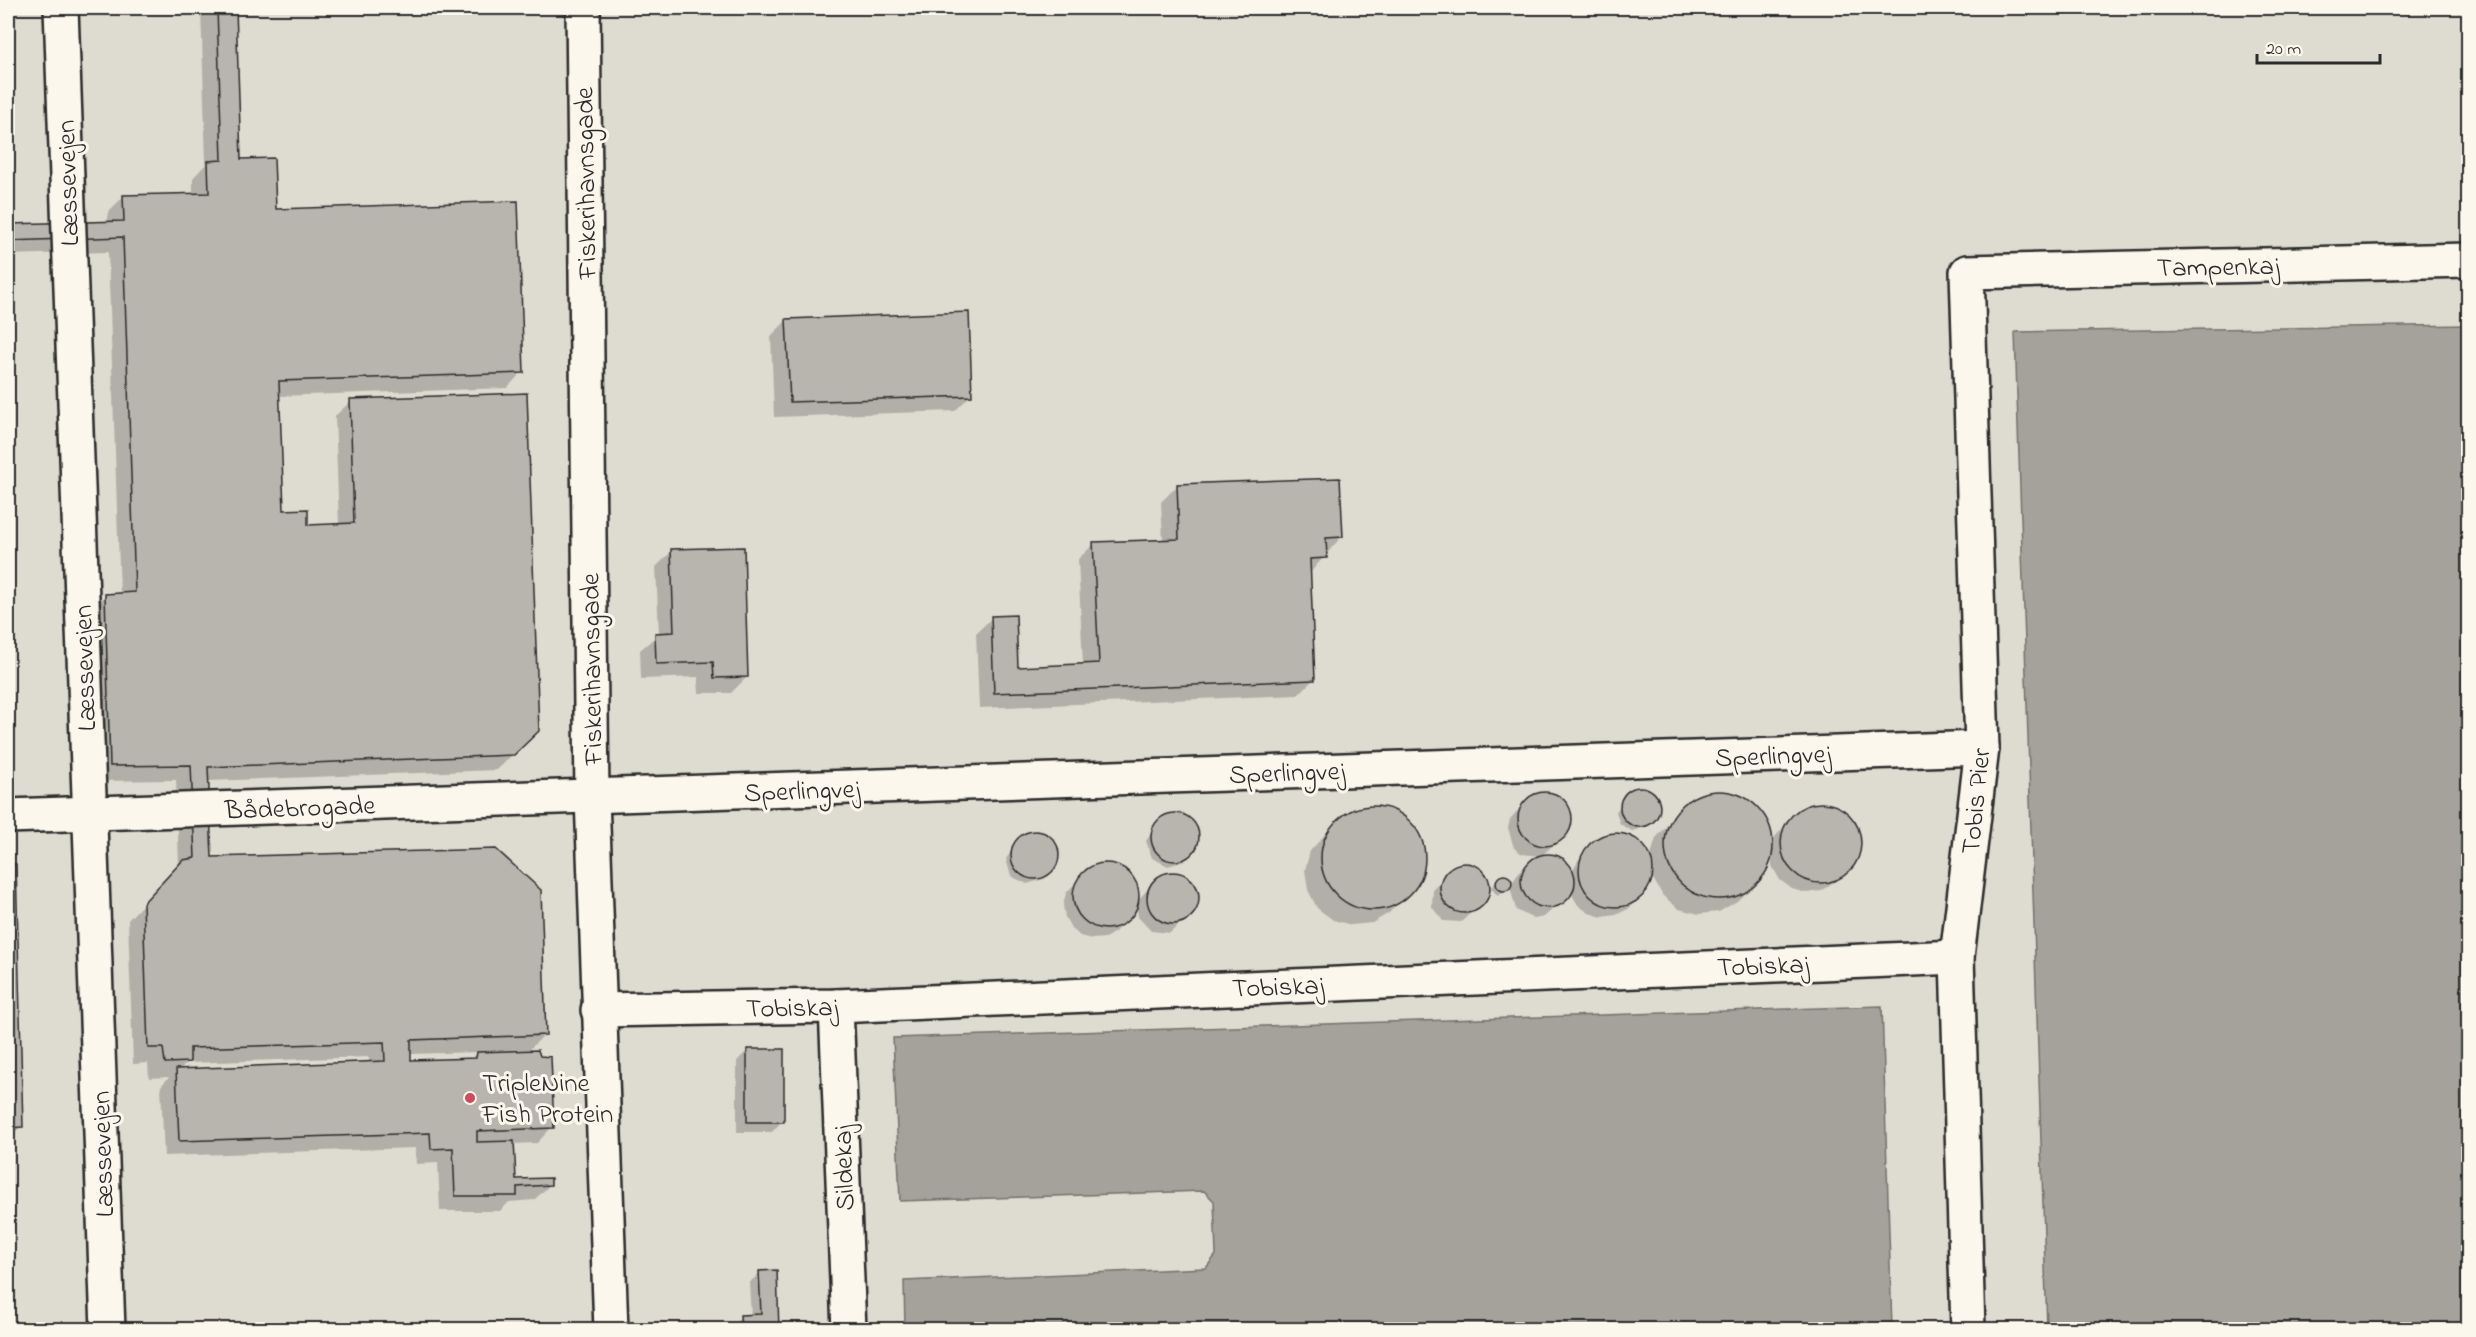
<svg xmlns="http://www.w3.org/2000/svg" width="2476" height="1337" font-family="'Indie Flower',sans-serif">
<style>
.built{fill:#dedbd1}
.water{fill:#a4a29a;stroke:#74726e;stroke-width:1.5}
.shadow{fill:#0003;fill-rule:evenodd}
.building{fill:#b8b5ae;stroke:#2b2b2b;stroke-width:1.5}
.lines{fill:none;stroke-linecap:round;stroke-linejoin:round}
.street-casing{stroke:#2b2b2b;stroke-width:38}
.street{stroke:#fbf7ec;stroke-width:33}
.poi-dot{fill:#d1495b;stroke:#fbf7ec;stroke-width:2}
.labels{text-anchor:middle;stroke-width:6;stroke-linejoin:round;paint-order:stroke}
.street-label{font-size:27px;fill:#2b2b2b;stroke:#fbf7ec}
.poi-label{font-size:27px;fill:#2b2b2b;stroke:#fbf7ec;text-anchor:start}
</style>
<rect width="100%" height="100%" fill="#eeebe0"/>
<filter id="ink" filterUnits="userSpaceOnUse"><feTurbulence type="fractalNoise" baseFrequency=".0167" numOctaves="2"/><feDisplacementMap in="SourceGraphic" scale="12" xChannelSelector="R" yChannelSelector="G"/><feConvolveMatrix kernelMatrix="1 2 1 2 8 2 1 2 1" color-interpolation-filters="sRGB"/></filter>
<g filter="url(#ink)">
<path class="built" d="M8 8H2468V325L2015 332 2047 1329H1892L1881 1006 893 1038 1204 1191 1214 1201 1216 1255 1206 1268 904 1281 905 1329H8Z"/>
<g class="water">
<path d="M2468 325V1329H2047L2015 332Z"/>
<path d="M1882 1006 1892 1329H905L904 1281 1206 1268 1216 1255 1214 1201 1204 1191 900 1201 893 1038Z"/>
</g>
<g class="shadow">
<path d="M201 8H235L240 160 274 210 522 372 507 388 278 396 283 512 307 526 339 525 335 416 351 401 537 730 497 770 207 781 210 858 544 1035 527 1052 552 1127 537 1143 513 1144 515 1180 550 1185 534 1200 509 1202 500 1211H440L438 1163 416 1164 415 1148 164 1156 161 1086 169 1077 149 1078 148 1063 133 1064 128 920 179 866 176 780 95 781 90 611 106 595H120L108 252 8 255V226L108 223V212L124 196 193 195V178L206 164ZM478 1052 470 1060 410 1062V1054ZM369 1057V1063L179 1070 187 1063Z"/>
<path d="M787 320 971 395 955 411 774 417 771 336Z"/>
<path d="M1177 486 1342 536 1309 574 1314 679 1298 695 979 708 976 633 992 618 1016 668 1083 666 1078 559 1094 544 1163 541 1161 502Z"/>
<path d="M672 551 747 677 731 693H699L698 677 641 679 640 650 659 634 656 567Z"/>
<path d="M1641 789 1653 795 1658 808 1646 827 1632 831 1620 824 1616 812 1628 793Z"/>
<path d="M1547 793 1565 802 1570 811 1569 831 1541 856 1560 858 1572 871 1582 854 1593 843 1605 837 1619 835 1632 838 1643 847 1650 859 1656 838 1685 805 1703 795 1724 793 1743 798 1760 811 1770 829 1772 848 1775 837 1795 814 1809 806 1823 805 1838 809 1850 818 1858 831 1859 846 1855 861 1846 873 1821 891 1806 893 1792 889 1780 880 1772 866 1771 853 1766 869 1754 885 1737 901 1719 912 1699 914 1679 909 1663 896 1651 875 1648 886 1639 898 1628 909 1616 915 1602 917 1589 913 1578 905 1571 893 1544 917 1534 919 1516 910 1510 887 1498 896 1491 888 1499 878 1504 876 1509 879 1511 885 1519 872 1540 856 1522 854 1514 848 1508 828 1510 819 1528 799Z"/>
<path d="M1377 807 1395 812 1412 824 1421 842 1423 862 1418 881 1389 913 1372 923 1352 925 1333 920 1317 908 1308 890 1305 870 1310 851 1339 819 1357 809Z"/>
<path d="M1177 814 1193 822 1198 840 1185 861 1168 866 1152 858 1146 841 1160 820Z"/>
<path d="M1037 832 1052 840 1058 857 1044 879 1027 884 1011 876 1006 859 1020 838Z"/>
<path d="M1109 864 1121 867 1131 875 1137 886 1138 900 1157 879 1166 874 1184 876 1197 890 1195 909 1170 933 1151 931 1138 917 1137 908 1115 932 1105 938 1092 939 1080 936 1071 928 1065 917 1063 905 1066 893 1086 872 1096 866Z"/>
<path d="M14 865 21 1126 8 1140V866Z"/>
<path d="M1458 866 1476 867 1487 881 1486 899 1461 922 1443 921 1432 907 1433 889Z"/>
<path d="M747 1051 782 1121 772 1132H737V1061Z"/>
<path d="M760 1273 778 1330H730L741 1316H751L749 1283Z"/>
</g>
<g class="building">
<path d="M217 8H236L241 159 274 158 276 209 518 201 524 373 279 381 284 510 308 509V525L354 523 350 399 527 393 539 731 514 755 208 767 212 857 496 849 541 890 546 1035 411 1040V1060L476 1058 477 1052 538 1050 540 1056 551 1057 554 1128 477 1131V1142L514 1141 516 1179 551 1178V1185L517 1187V1196H455L453 1148 431 1149 430 1133 179 1141 176 1069 385 1061 384 1042 190 1048V1062L165 1063 163 1048H148L143 903 183 860 195 858 191 765 110 766 105 594 135 592 123 237 8 241V224L124 221 123 195 209 193 208 161 222 160Z"/>
<path d="M969 312 972 396 790 402 786 319Z"/>
<path d="M1340 478 1343 537 1326 538 1327 558 1310 559 1315 680 994 693 991 616 1016 615 1018 667 1099 663 1093 542 1179 539 1177 484Z"/>
<path d="M744 547 748 677 714 678 713 662 656 664 655 633 674 632 671 549Z"/>
<circle cx="1640" cy="807" r="20"/>
<circle cx="1719" cy="845" r="54"/>
<circle cx="1545" cy="819" r="27"/>
<circle cx="1821" cy="843" r="40"/>
<circle cx="1373" cy="858" r="52"/>
<circle cx="1175" cy="837" r="24"/>
<circle cx="1035" cy="855" r="24"/>
<circle cx="1616" cy="870" r="37"/>
<circle cx="1548" cy="881" r="27"/>
<circle cx="1106" cy="896" r="33"/>
<circle cx="1465" cy="888" r="25"/>
<path d="M8 864H16L23 1127 8 1128Z"/>
<circle cx="1173" cy="898" r="26"/>
<circle cx="1504" cy="883" r="8"/>
<rect x="747" y="1049" width="37" height="73"/>
<path d="M777 1270 779 1330H741L740 1315 761 1314 759 1271Z"/>
</g>
<g class="lines">
<g class="street-casing">
<g id="street">
<path d="M61 8 108 1330"/>
<path d="M583 8 592 797 611 1330"/>
<path d="M8 816 1982 748"/>
<path d="M836 1006 849 1330"/>
<path d="M598 1010 836 1006 1957 957"/>
<path d="M1968 1330 1957 957 1982 748 1967 272 2468 260"/>
</g>
</g>
<use href="#street" class="street"/>
</g>
</g>
<circle class="poi-dot" cx="470" cy="1098" r="6"/>
<g class="labels">
<g class="street-label">
<text transform="translate(67 183) rotate(-92)" y="9">Læssevejen</text>
<text transform="translate(585 183) rotate(-91)" y="9">Fiskerihavnsgade</text>
<text transform="translate(2218 266) rotate(-1)" y="9">Tampenkaj</text>
<text transform="translate(84 668) rotate(-92)" y="9">Læssevejen</text>
<text transform="translate(591 669) rotate(-91)" y="9">Fiskerihavnsgade</text>
<text transform="translate(1773 755) rotate(-2)" y="9">Sperlingvej</text>
<text transform="translate(1287 772) rotate(-2)" y="9">Sperlingvej</text>
<text transform="translate(802 790) rotate(-2)" y="9">Sperlingvej</text>
<text transform="translate(1975 801) rotate(-84)" y="9">Tobis Pier</text>
<text transform="translate(300 807) rotate(-2)" y="9">Bådebrogade</text>
<text transform="translate(1763 965) rotate(-2)" y="9">Tobiskaj</text>
<text transform="translate(1278 986) rotate(-2)" y="9">Tobiskaj</text>
<text transform="translate(792 1007) rotate(-1)" y="9">Tobiskaj</text>
<text transform="translate(102 1154) rotate(-92)" y="9">Læssevejen</text>
<text transform="translate(843 1168) rotate(-92)" y="9">Sildekaj</text>
</g>
<g class="poi-label">
<text x="482" y="1091">TripleNine<tspan x="482" dy="31">Fish Protein</tspan></text>
</g>
</g>
<rect width="2476" height="1337" fill="none" stroke="#fbf7ec" stroke-width="30"/>
<rect x="15" y="15" width="2446" height="1307" fill="none" stroke="#2b2b2b" stroke-width="2" filter="url(#ink)"/>
<path d="M2257 54v9h123v-9" fill="none" stroke="#2b2b2b" stroke-width="3"/>
<text x="2266" y="54" font-size="18" fill="#2b2b2b" stroke="#fbf7ec" stroke-width="4.5" paint-order="stroke">20 m</text>
</svg>
